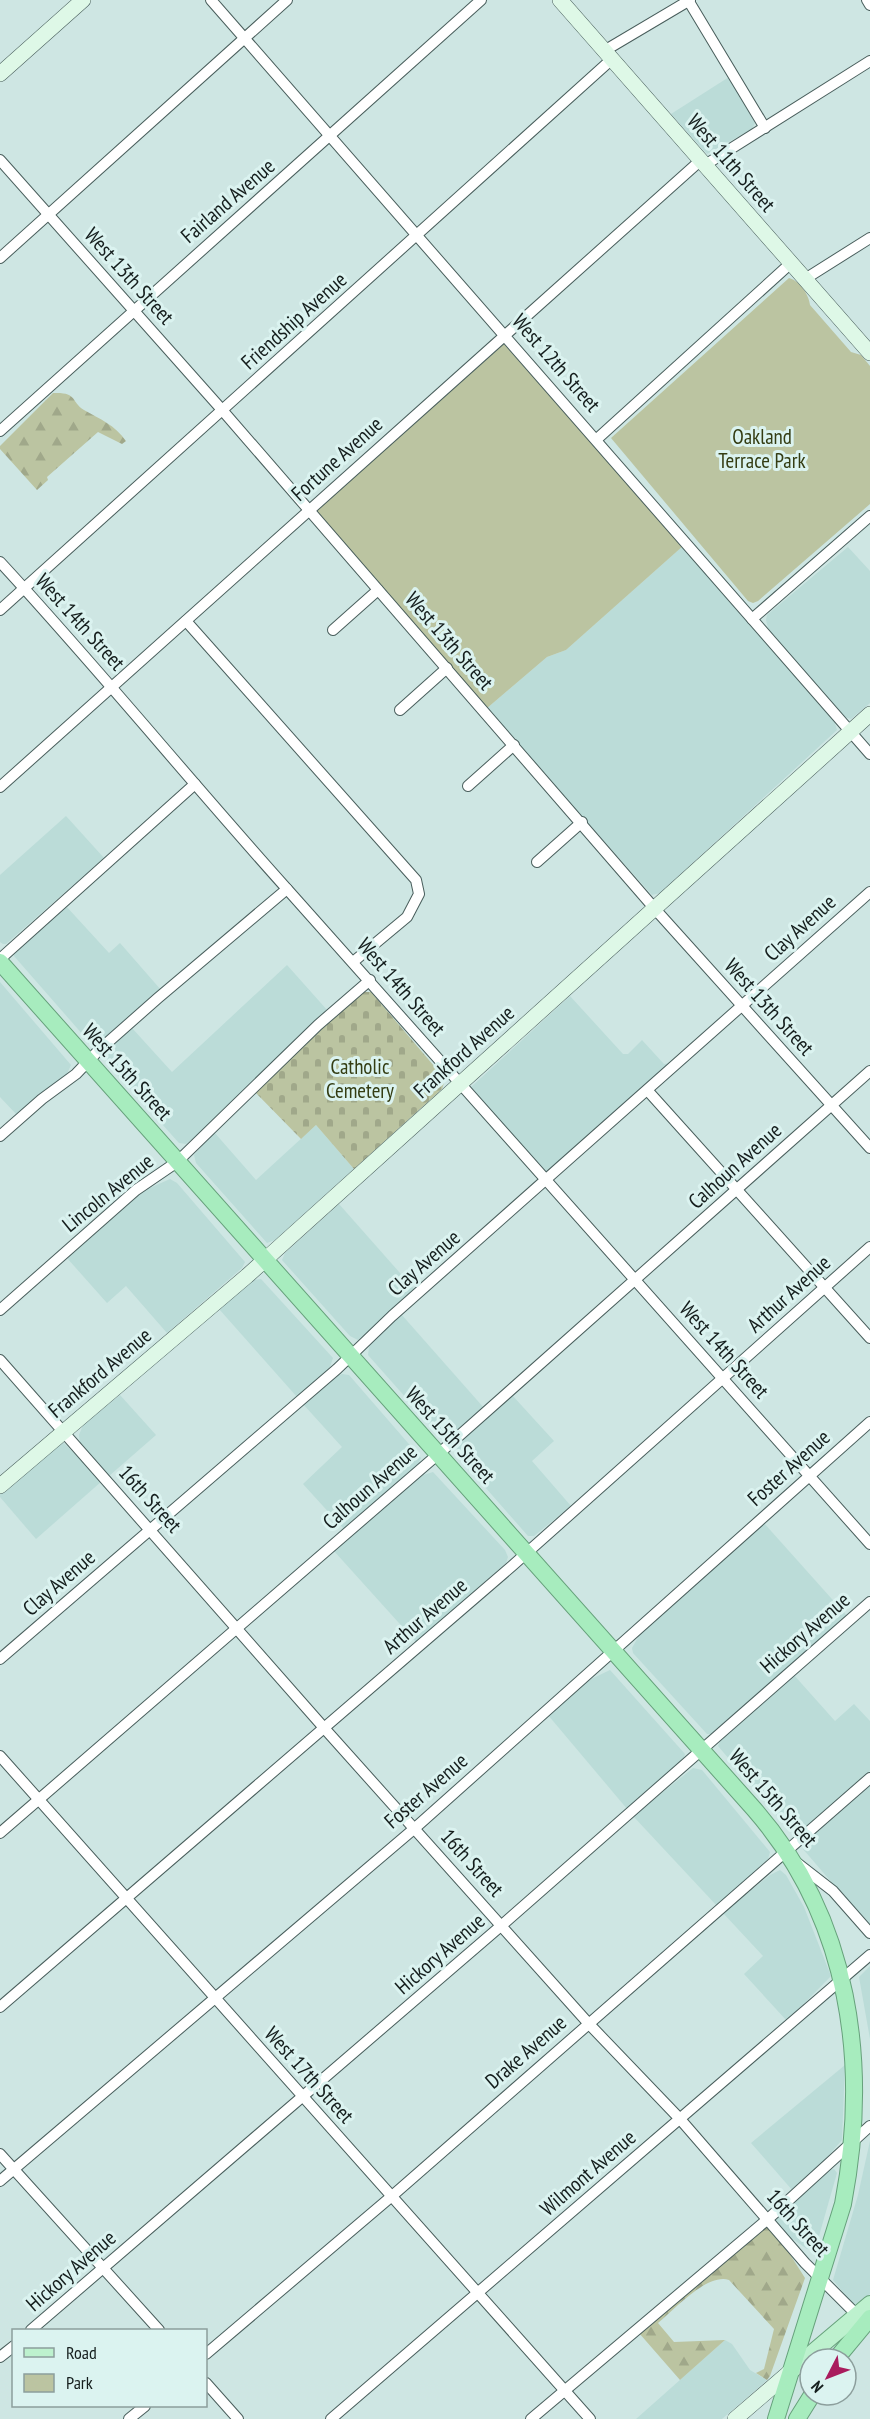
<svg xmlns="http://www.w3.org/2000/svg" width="870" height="2419" font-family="'PT Sans Narrow',sans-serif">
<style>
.built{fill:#bbdcd8}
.green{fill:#bbc4a1}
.forest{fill:url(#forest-firs)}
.cemetery{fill:url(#cemetery-stones)}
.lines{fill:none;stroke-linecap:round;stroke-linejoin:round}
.minor-casing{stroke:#495e5c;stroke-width:12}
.secondary-casing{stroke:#495e5c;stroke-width:16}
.primary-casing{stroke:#66a17b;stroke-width:18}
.trunk-casing{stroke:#66a17b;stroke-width:18}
.minor{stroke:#fff;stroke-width:10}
.secondary{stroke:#def8e7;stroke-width:15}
.primary{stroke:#bdf1ce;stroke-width:16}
.trunk{stroke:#a7ecbe;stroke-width:16}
.labels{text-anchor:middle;stroke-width:6;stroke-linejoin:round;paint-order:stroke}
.street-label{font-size:21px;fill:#151e1d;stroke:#dbf3f0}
.park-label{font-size:21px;fill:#343d13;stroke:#dbf3f0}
</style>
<defs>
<pattern id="forest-firs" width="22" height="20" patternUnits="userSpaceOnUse" patternTransform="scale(1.5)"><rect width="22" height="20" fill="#bbc4a1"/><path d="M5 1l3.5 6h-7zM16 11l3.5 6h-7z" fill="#a0a88a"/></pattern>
<pattern id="cemetery-stones" width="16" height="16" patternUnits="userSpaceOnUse" patternTransform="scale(1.5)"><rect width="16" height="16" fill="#bbc4a1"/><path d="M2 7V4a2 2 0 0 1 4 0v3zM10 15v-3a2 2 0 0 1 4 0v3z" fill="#a0a88a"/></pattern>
</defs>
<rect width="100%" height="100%" fill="#cee6e3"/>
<g class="built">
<path d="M729 77 755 123 752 129 707 154 671 114Z"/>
<path d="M683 546 834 720 837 730 660 893 652 895 486 709 547 657 566 650Z"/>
<path d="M848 547 870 571V703L851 719 844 717 769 632 766 620 767 615Z"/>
<path d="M66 816 104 858 6 944H3L0 942V875Z"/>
<path d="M65 905 109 953 120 943 161 990 97 1045 91 1044 14 956 15 950Z"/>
<path d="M287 965 328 1011 203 1131 186 1144 179 1143 109 1065 107 1059 109 1047 132 1028 172 1072Z"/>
<path d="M0 982 71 1065 66 1076 17 1115 0 1097Z"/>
<path d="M570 996 623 1054H628L642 1040 664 1064 671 1063 546 1176 471 1087Z"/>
<path d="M316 1125 354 1169 275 1240 267 1243 196 1163 194 1155 214 1132 256 1180Z"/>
<path d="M170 1179 177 1183 245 1262 242 1268 167 1333 126 1286 107 1303 67 1258 143 1191Z"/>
<path d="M339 1204 415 1290 358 1340 350 1336 282 1260 285 1253Z"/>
<path d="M261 1279 333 1358 329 1370 297 1397 219 1309 254 1280Z"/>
<path d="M401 1314 484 1408 451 1437 439 1435 368 1355 369 1347 379 1333Z"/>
<path d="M342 1374 349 1375 421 1458 418 1464 328 1544 343 1528 303 1484 342 1447 303 1404 334 1377Z"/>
<path d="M120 1395 156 1435 109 1476 80 1444 79 1435 83 1425Z"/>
<path d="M512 1395 554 1441 532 1461 571 1506 534 1536H528L456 1454 458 1444Z"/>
<path d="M63 1442 102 1481 36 1539 0 1497V1494Z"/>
<path d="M433 1472 505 1550 508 1557 506 1563 417 1643 334 1551 417 1477Z"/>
<path d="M763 1522 848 1617 712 1734H707L633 1653 632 1648 641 1632Z"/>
<path d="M610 1670 685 1754 683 1761 628 1810 548 1715 585 1682Z"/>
<path d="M793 1674 835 1721 854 1704 870 1721V1771L802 1831 792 1833 718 1746 722 1737Z"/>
<path d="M693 1768 702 1770 770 1852 768 1859 717 1906 633 1816Z"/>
<path d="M870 1783V1927L803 1849 815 1833Z"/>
<path d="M780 1870 786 1875 804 1907 831 1976 787 2021 744 1974 763 1956 723 1913 770 1875Z"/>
<path d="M870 1966V2039L859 1977Z"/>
<path d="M845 2065 842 2140 816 2170 793 2191 751 2143Z"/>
<path d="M870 2141V2294L856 2304 852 2303 833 2280 858 2195Z"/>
<path d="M834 2169 837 2173 817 2243 812 2248 807 2249 787 2235 774 2220 830 2170Z"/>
<path d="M725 2340 732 2344 750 2370 767 2380 758 2388 722 2419H636Z"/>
</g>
<g class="green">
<path d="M789 278C800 281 809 295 810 305L851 352 861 355 870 366V504L758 601 753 603 748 601 611 438Z"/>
<path d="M504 344 683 546 566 650 547 657 486 709 318 514V509Z"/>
</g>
<g class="forest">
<path d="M53 393C78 392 70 401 84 410 100 419 115 425 126 441L122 444 98 432 47 477 48 480 37 490 0 449V446Z"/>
<path d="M767 2226 784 2245 805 2278 770 2376 767 2380 756 2373 764 2369 774 2329 729 2280C707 2273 675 2309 658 2323L674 2342 725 2340 680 2380 639 2333Z"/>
</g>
<path class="cemetery" d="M361 992H371L440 1073 444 1083 442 1089 354 1169 316 1125 301 1139 255 1092Z"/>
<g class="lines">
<g class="minor-casing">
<g id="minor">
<path d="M211 0 870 754"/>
<path d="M688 0 765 128"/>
<path d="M867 0 870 5"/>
<path d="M604 51 690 0"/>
<path d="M0 160 223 411 655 909 870 1148"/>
<path d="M705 165 870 61"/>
<path d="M0 258 287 0"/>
<path d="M805 279 870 238"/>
<path d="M0 431 481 0"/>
<path d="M597 439 791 263"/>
<path d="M0 562C98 668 190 781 287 889 481 1108 675 1327 870 1544"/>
<path d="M0 610 612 59"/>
<path d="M752 619 870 516"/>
<path d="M186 621 416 880 419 894 407 917 353 962"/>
<path d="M333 630 378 590"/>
<path d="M400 710 447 668"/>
<path d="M468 786 514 745"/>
<path d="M0 787 701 160"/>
<path d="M537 862 582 822"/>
<path d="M0 959 195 784"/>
<path d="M648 1091 870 1338"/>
<path d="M0 1136 42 1099 76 1074 98 1051 158 998 287 889"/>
<path d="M0 1310 136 1190 177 1162 318 1025 370 980"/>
<path d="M0 1360 325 1729 589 2024 680 2119 805 2263 857 2315"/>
<path d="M0 1659 337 1369 392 1316 870 892"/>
<path d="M0 1756 590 2419"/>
<path d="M0 1833 451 1443 870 1071"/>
<path d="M797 1863 833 1891 870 1933"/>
<path d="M0 2007 512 1566 870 1247"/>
<path d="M0 2154 159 2330"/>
<path d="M0 2181 415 1828 870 1422"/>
<path d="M31 2330 502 1925 870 1602"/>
<path d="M206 2354 392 2196 870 1778"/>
<path d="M0 2357 14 2346"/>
<path d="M206 2383 238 2419"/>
<path d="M129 2419 145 2406"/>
<path d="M331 2419 870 1955"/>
<path d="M531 2419 768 2219 870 2126"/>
</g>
</g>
<g class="secondary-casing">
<g id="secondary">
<path d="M560 0 870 353"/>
<path d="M0 74 83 0"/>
<path d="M0 1486 247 1276 870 714"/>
<path d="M735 2419 792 2370"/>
</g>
</g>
<g class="primary-casing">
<path id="primary" d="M792 2370 870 2304"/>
</g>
<g class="trunk-casing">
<g id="trunk">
<path d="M0 962 754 1809C850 1919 870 2063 843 2204L776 2419"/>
<path d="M836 2359 870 2318"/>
<path d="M797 2419 812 2395"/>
</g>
</g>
<use href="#minor" class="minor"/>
<use href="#secondary" class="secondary"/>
<use href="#primary" class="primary"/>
<use href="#trunk" class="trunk"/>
</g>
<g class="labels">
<g class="street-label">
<text transform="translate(731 163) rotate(49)" y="7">West 11th Street</text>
<text transform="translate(228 201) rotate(-41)" y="7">Fairland Avenue</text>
<text transform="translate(129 276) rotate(48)" y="7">West 13th Street</text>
<text transform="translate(294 321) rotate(-42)" y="7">Friendship Avenue</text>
<text transform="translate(556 363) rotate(49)" y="7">West 12th Street</text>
<text transform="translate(337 459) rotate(-42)" y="7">Fortune Avenue</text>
<text transform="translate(80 622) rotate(48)" y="7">West 14th Street</text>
<text transform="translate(449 641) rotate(49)" y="7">West 13th Street</text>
<text transform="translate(800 928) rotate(-42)" y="7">Clay Avenue</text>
<text transform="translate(401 987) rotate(49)" y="7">West 14th Street</text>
<text transform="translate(769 1007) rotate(48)" y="7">West 13th Street</text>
<text transform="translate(464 1052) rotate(-42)" y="7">Frankford Avenue</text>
<text transform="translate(127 1072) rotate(48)" y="7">West 15th Street</text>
<text transform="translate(735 1166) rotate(-42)" y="7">Calhoun Avenue</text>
<text transform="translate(108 1193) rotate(-39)" y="7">Lincoln Avenue</text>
<text transform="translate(424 1263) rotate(-41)" y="7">Clay Avenue</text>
<text transform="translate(789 1294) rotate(-42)" y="7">Arthur Avenue</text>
<text transform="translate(724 1350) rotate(48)" y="7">West 14th Street</text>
<text transform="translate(100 1373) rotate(-40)" y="7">Frankford Avenue</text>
<text transform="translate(450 1435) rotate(48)" y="7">West 15th Street</text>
<text transform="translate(789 1468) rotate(-42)" y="7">Foster Avenue</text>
<text transform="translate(370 1487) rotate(-41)" y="7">Calhoun Avenue</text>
<text transform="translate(150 1499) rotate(48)" y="7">16th Street</text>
<text transform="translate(59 1583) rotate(-41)" y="7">Clay Avenue</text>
<text transform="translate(425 1616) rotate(-41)" y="7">Arthur Avenue</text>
<text transform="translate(805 1633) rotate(-41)" y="7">Hickory Avenue</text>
<text transform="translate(426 1791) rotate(-41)" y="7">Foster Avenue</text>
<text transform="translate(773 1798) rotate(49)" y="7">West 15th Street</text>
<text transform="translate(472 1863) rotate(48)" y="7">16th Street</text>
<text transform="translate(440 1954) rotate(-41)" y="7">Hickory Avenue</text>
<text transform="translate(526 2052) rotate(-41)" y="7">Drake Avenue</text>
<text transform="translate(309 2075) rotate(48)" y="7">West 17th Street</text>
<text transform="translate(588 2173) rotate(-41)" y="7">Wilmont Avenue</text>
<text transform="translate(798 2223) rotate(48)" y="7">16th Street</text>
<text transform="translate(71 2271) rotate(-41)" y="7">Hickory Avenue</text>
</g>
<g class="park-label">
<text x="762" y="444">Oakland<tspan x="762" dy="24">Terrace Park</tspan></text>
<text x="360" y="1074">Catholic<tspan x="360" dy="24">Cemetery</tspan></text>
</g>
</g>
<rect x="12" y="2329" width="195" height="78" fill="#dbf3f0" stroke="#8c9e9c" stroke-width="1.5"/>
<rect x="24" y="2348" width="30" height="9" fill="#bdf1ce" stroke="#8c9e9c" stroke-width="1.5"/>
<text x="66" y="2359" font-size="18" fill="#151e1d">Road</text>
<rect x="24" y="2374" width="30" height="18" fill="#bbc4a1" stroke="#8c9e9c" stroke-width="1.5"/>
<text x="66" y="2389" font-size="18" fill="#151e1d">Park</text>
<g transform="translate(828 2377) rotate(228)"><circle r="28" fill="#dbf3f0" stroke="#8c9e9c" stroke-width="1.5"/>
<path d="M0-4.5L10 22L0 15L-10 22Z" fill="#a91c5d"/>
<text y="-9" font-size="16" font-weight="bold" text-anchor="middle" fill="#151e1d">N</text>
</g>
</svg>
